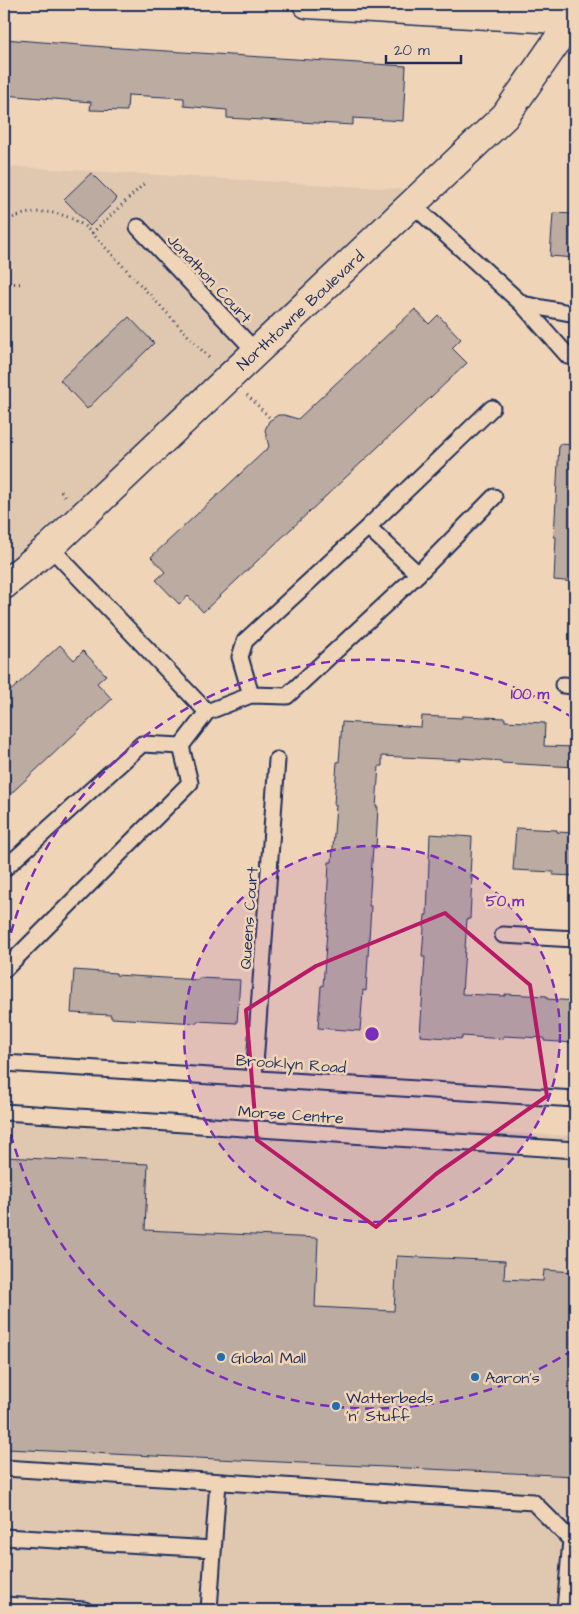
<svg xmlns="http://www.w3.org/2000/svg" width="579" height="1614" font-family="'Architects Daughter',sans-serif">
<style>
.built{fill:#e0c8b0}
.building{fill:#bbaba1;stroke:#1b2f5e}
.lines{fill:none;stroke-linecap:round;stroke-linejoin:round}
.service-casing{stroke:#1b2f5e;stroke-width:19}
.minor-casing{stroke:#1b2f5e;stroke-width:31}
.tertiary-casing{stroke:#1b2f5e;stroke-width:31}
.path{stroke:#1b2f5e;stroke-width:3;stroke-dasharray:1 4;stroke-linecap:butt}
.service{stroke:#f0d4b7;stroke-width:15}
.minor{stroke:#f0d4b7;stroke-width:28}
.tertiary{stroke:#f0d4b7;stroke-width:28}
.marked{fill:none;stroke:#c2185b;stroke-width:4;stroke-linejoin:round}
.ring{fill:none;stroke:#7b2cbf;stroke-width:2.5;stroke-dasharray:9 6}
.poi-dot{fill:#1f6fb2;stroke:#f0d4b7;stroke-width:2}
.labels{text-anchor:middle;stroke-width:5;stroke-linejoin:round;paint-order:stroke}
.street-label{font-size:16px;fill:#1b2f5e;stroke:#f0d4b7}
.poi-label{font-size:16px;fill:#1b2f5e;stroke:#f0d4b7;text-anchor:start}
.centre{fill:#7b2cbf;stroke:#f0d4b7;stroke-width:2.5}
.ring-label{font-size:15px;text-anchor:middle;font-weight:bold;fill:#7b2cbf;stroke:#f0d4b7;stroke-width:5;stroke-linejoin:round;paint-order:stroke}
</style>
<rect width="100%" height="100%" fill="#f0d4b7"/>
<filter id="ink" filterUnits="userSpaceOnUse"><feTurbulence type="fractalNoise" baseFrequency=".02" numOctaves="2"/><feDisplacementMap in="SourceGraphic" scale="10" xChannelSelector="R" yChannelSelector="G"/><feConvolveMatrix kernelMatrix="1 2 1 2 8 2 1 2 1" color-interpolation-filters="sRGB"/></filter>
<g filter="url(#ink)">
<g class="built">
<path d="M4 166 416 190 4 583Z"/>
<path d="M4 1109 575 1136V1610H4Z"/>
</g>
<g class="building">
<path d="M4 39 119 48 406 66 403 121 353 118V125L227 118V110L184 106V98L128 95 127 111 90 110 91 102 4 95Z"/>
<path d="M91 173 117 199 90 226 64 199Z"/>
<path d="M553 213 575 214V258L550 256Z"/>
<path d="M415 309 429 324 438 315 461 339 452 348 467 363 203 612 188 596 179 604 156 580 165 572 151 557 269 447 265 430 269 421 278 415H284L298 419Z"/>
<path d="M129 317 154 343 87 409 60 380Z"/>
<path d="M559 444 575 445V582L554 580 556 537H554Z"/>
<path d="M60 645 74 660 83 651 106 675 97 683 112 699 4 800V697Z"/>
<path d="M422 716 462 718V716L505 718V721L545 723 544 746 575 747V767L501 763V761L460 758V760L382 756V766H379L376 807H378L376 848 373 847 369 906H371L366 991 363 990 360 1031 318 1028 321 986H323L329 904H327L329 862H332L336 805 334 804 337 762H339L342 722 421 727Z"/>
<path d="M516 828 557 830V832L575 833V876L553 875 554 872 513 870Z"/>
<path d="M430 834 472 837 470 877H472L470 919H467L462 994 505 996V994L547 996V999L575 1001V1043L544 1041V1038L503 1036V1039L462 1036V1039L420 1036 425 957H422L425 915H427Z"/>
<path d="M74 970 116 973V975L198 980 199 978 240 980 237 1023 197 1021V1023L111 1018V1015L71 1013Z"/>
<path d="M4 1157 148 1164 145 1230 318 1238 315 1307 394 1311 397 1256 505 1261 504 1279 543 1281 544 1270 575 1272V1476L7 1449V1444H4Z"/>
</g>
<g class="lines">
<g class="service-casing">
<g id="service">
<path d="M412 204 522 304 568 356 575 358"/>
<path d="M138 227 256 352"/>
<path d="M522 304 575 314"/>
<path d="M368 527 492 408"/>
<path d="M50 547 207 712"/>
<path d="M418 574 494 497"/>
<path d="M563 685 575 686"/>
<path d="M181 746 207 712 251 695 287 696 418 574 368 527 245 641 240 657 251 695"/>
<path d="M4 869 142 744 181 746"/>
<path d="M503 935 575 939"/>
<path d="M4 970 190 783 181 746"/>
<path d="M4 1063 575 1099"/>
<path d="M254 1078 277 760"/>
<path d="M4 1112 575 1150"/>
<path d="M4 1468 533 1502 571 1540 565 1610"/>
<path d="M4 1537 213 1549"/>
<path d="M4 1605 85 1610"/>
<path d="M209 1610 218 1482"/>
</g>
</g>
<g class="minor-casing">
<path id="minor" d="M307 4 572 20"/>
</g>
<g class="tertiary-casing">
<path id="tertiary" d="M4 585 50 547 505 116 575 15"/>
</g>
<g class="path">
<path d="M4 222C33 206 68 209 92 233L210 359"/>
<path d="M92 233 145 183"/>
<path d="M4 283 24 284"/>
<path d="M247 395 271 419"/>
<path d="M61 491 66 498"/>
</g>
<use href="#service" class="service"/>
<use href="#minor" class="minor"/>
<use href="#tertiary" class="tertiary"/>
</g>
</g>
<path class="marked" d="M445 913 530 985 547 1096 436 1174 376 1227 257 1140 246 1010 316 966Z"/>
<circle cx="372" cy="1034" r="188" fill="#7b2cbf" fill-opacity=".12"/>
<g class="ring">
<circle cx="372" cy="1034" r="188"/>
<path d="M573 1350A375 375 0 0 1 4 1106M4 962A375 375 0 0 1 573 718"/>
</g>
<g class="poi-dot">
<circle cx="221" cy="1357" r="5"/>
<circle cx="475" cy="1377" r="5"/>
<circle cx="336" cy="1406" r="5"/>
</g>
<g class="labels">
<g class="street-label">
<text transform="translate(210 278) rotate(47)" y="6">Jonathon Court</text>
<text transform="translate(300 310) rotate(-43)" y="6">Northtowne Boulevard</text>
<text transform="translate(248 918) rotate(-86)" y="6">Queens Court</text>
<text transform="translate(291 1063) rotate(4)" y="6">Brooklyn Road</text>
<text transform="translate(291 1114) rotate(4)" y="6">Morse Centre</text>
</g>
<g class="poi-label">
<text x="231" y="1363">Global Mall</text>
<text x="485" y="1383">Aaron's</text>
<text x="346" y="1403">Watterbeds<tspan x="346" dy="18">'n' Stuff</tspan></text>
</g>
</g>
<circle cx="372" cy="1034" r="8" class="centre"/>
<g class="ring-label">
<text x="530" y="699">100 m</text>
<text x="505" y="906">50 m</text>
</g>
<rect width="579" height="1614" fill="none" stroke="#f0d4b7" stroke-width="20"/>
<rect x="10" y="10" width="559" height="1594" fill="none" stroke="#1b2f5e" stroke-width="2" filter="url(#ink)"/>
<path d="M386 55v8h75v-8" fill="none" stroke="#1b2f5e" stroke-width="2.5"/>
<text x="394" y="55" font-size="15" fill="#1b2f5e" stroke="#f0d4b7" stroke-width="4" paint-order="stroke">20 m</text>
</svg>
